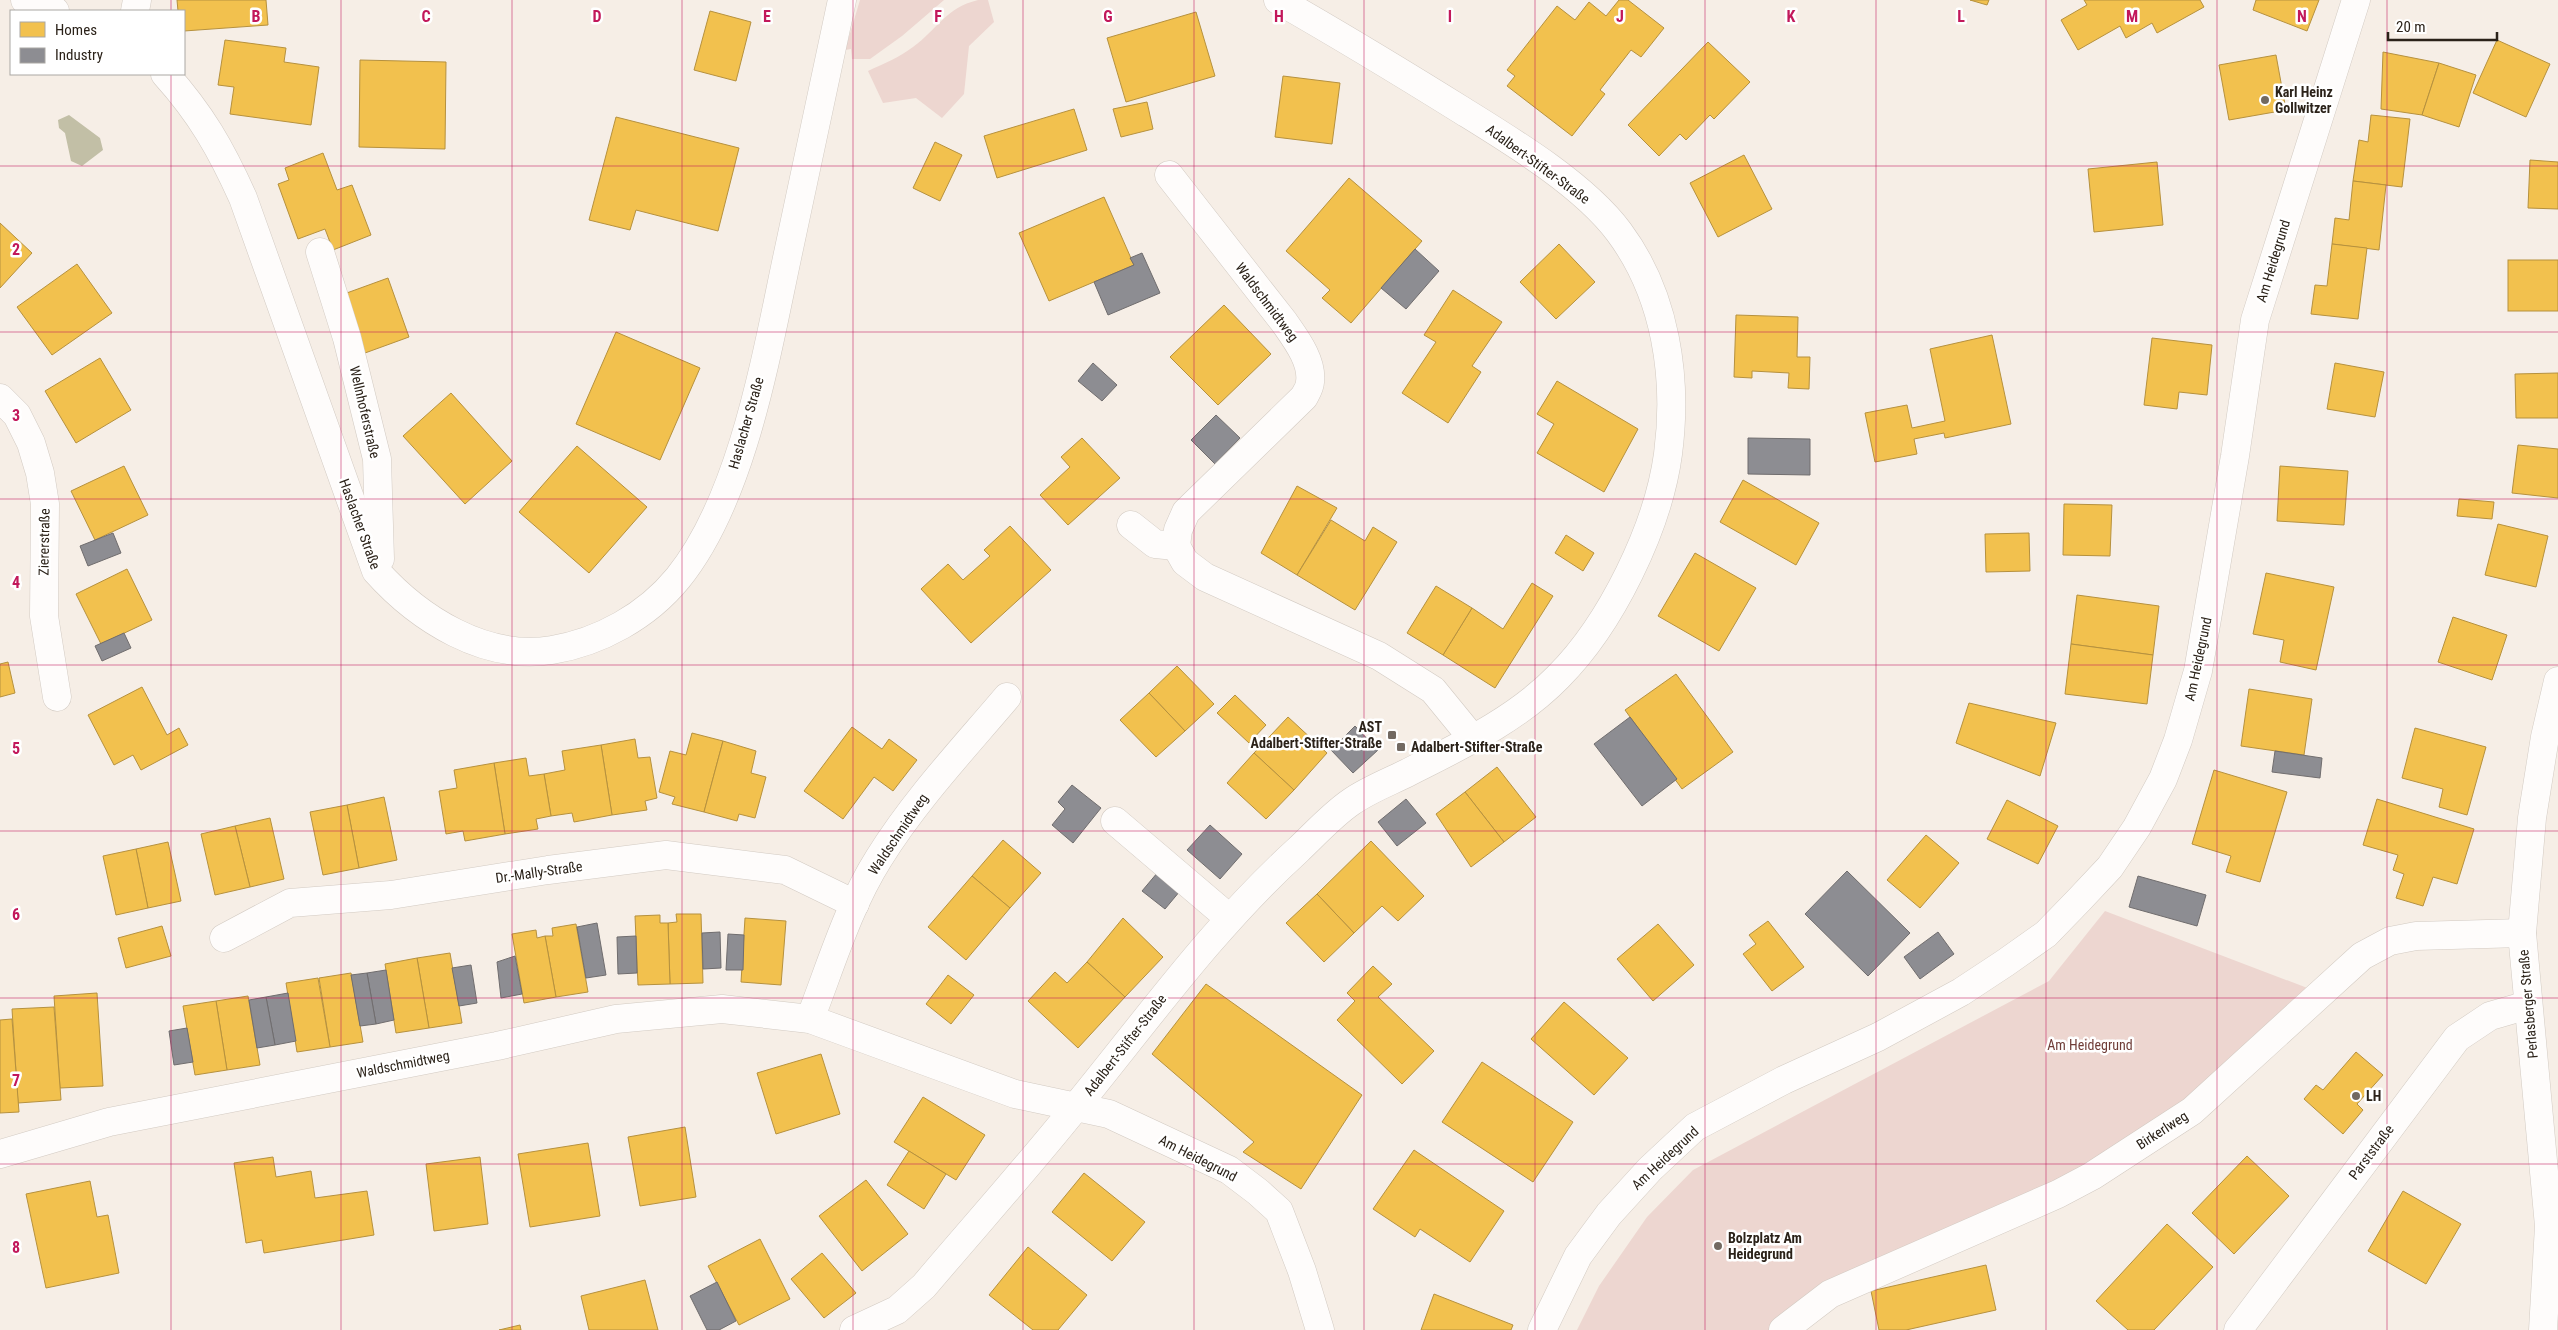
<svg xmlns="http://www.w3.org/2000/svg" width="2558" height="1330" font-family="'Roboto Condensed',sans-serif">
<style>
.green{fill:#edd6d0}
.water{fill:#c2bfa6}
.homes{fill:#f2c14e;stroke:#b6913e}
.industry{fill:#8d8d92;stroke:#706d6e}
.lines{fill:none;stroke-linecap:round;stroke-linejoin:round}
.minor-casing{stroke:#d2cac2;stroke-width:29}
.minor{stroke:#fefcfb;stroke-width:28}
.grid{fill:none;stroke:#c2185b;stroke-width:1;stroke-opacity:0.55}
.poi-dot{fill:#726961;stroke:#fff;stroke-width:2}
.labels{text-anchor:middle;stroke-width:5;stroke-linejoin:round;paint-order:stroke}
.poi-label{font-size:14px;font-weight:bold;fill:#2b2219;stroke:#fff;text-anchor:start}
.street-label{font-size:14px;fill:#2b2219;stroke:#fff}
.park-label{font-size:14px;fill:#6f3c37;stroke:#fff}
.grid-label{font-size:16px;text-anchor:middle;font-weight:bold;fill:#c2185b;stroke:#fff;stroke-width:5;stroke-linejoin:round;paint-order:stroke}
</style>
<rect width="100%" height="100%" fill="#f6eee6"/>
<g class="green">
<path d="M860 0H944L902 36 870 59H852L851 49 845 50Z"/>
<path d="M978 0H988L994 22 969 46 964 94 942 118 916 98 883 103 868 71C883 64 900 57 913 47 937 30 945 8 978 0Z"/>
<path d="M2105 911 2310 989 2195 1094 2067 1176 1790 1330H1577L1599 1286 1647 1217 1693 1170 2049 981Z"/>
</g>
<path class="water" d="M69 115 100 138 103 150 82 166 71 161 65 133 59 128 58 120Z"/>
<g class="homes">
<path d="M177 0H266L268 25 184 31V11H178Z"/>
<path d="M1619 0H1628L1664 28 1641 57 1631 50 1600 90 1605 94 1572 136 1507 86 1515 76 1507 70 1557 6 1575 20 1589 2 1606 16Z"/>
<path d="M1970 0H1989L1987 5Z"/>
<path d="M2084 0H2200L2204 7 2157 33 2152 23 2126 38 2120 26 2078 50 2061 20 2087 5Z"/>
<path d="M2256 0H2319L2307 31 2253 10Z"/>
<path d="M710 11 751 22 736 81 694 70Z"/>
<path d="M1196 12 1215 76 1126 102 1107 38Z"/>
<path d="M225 40 286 48 284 62 319 67 311 125 230 114 234 87 218 85Z"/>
<path d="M2497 40 2550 64 2526 117 2473 93Z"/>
<path d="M1708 42 1750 82 1714 119 1710 115 1686 140 1680 134 1659 156 1628 125Z"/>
<path d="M2383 52 2439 63 2422 115 2381 109Z"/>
<path d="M2276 55 2286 110 2229 120 2219 65Z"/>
<path d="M360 60 446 62 445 149 359 147Z"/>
<path d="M2439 63 2476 75 2459 127 2422 115Z"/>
<path d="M1283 76 1340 83 1332 144 1275 137Z"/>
<path d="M1147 102 1153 129 1121 137 1113 109Z"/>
<path d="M1074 109 1087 150 997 178 984 136Z"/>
<path d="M2371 115 2410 119 2402 187 2353 181 2359 140 2368 142Z"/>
<path d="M616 117 739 148 718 231 636 210 630 230 589 220Z"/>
<path d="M935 142 962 155 940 201 913 188Z"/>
<path d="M323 153 337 190 352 185 371 235 333 250 325 229 298 239 278 184 289 180 285 168Z"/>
<path d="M1744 155 1772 209 1718 237 1690 183Z"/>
<path d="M2530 160 2558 162V209L2528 208Z"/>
<path d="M2157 162 2163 225 2094 232 2088 169Z"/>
<path d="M1349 178 1422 241 1351 323 1322 298 1330 290 1286 251Z"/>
<path d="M2353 181 2386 185 2379 250 2332 244 2335 218 2349 220Z"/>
<path d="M1104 197 1134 265 1049 301 1019 233Z"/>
<path d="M0 223 32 253 0 288Z"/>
<path d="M1559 244 1595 282 1556 319 1520 282Z"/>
<path d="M2332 244 2367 248 2358 319 2311 314 2315 285 2327 286Z"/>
<rect x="2508" y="260" width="50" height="51"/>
<path d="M77 264 112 313 52 355 17 307Z"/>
<path d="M388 278 409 337 365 353 344 294Z"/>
<path d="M1453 290 1502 322 1472 366 1481 372 1448 423 1402 393 1436 342 1424 335Z"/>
<path d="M1224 305 1271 354 1218 405 1170 357Z"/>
<path d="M1736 315 1798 317 1797 357H1810L1809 389 1788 388 1789 373 1752 371V378L1734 377Z"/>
<path d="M616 332 700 368 660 460 576 424Z"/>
<path d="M1992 335 2011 424 1945 438 1944 433 1914 439 1917 454 1875 462 1865 413 1907 405 1912 428 1945 421 1930 349Z"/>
<path d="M2152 338 2212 345 2207 395 2179 392 2177 409 2144 405Z"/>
<path d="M100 358 131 410 76 443 45 391Z"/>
<path d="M2335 363 2384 372 2375 417 2327 409Z"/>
<path d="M2558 373V418H2516L2515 374Z"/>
<path d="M1557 381 1638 429 1604 492 1537 453 1554 424 1537 414Z"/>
<path d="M451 393 512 461 465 504 403 436Z"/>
<path d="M1082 438 1120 478 1068 525 1040 495 1070 467 1061 457Z"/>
<path d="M2518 445 2558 449V498L2512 493Z"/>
<path d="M577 446 647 507 589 573 519 512Z"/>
<path d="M124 466 148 515 95 540 71 491Z"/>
<path d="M2280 466 2348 471 2344 525 2277 521Z"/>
<path d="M1743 480 1819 523 1796 565 1720 522Z"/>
<path d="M1297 486 1337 508 1297 575 1261 553Z"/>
<path d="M2459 499 2494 502 2492 519 2457 516Z"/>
<path d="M2064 504 2112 505 2110 556 2063 555Z"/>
<path d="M1331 520 1365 541 1373 527 1397 542 1355 610 1297 575Z"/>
<path d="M2498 524 2548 536 2536 587 2485 575Z"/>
<path d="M1010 526 1051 570 971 643 921 589 948 564 963 580 990 556 984 550Z"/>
<path d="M2029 533 2030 571 1986 572 1985 534Z"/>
<path d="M1566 535 1594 553 1583 571 1555 553Z"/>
<path d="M1695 553 1756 588 1719 651 1658 616Z"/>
<path d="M127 569 152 620 101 644 76 594Z"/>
<path d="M2266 573 2334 587 2316 670 2280 662 2284 640 2253 634Z"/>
<path d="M1532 583 1553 596 1495 688 1443 655 1472 608 1503 629Z"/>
<path d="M1436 586 1472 608 1443 655 1407 633Z"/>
<path d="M2077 595 2159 606 2153 655 2071 644Z"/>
<path d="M2453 617 2507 635 2492 680 2438 662Z"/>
<path d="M2071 644 2153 655 2147 704 2065 694Z"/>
<path d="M8 662 15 693 0 697V664Z"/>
<path d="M1177 666 1214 704 1185 731 1149 693Z"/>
<path d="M1676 674 1733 752 1682 789 1625 710Z"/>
<path d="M142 687 167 735 179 728 188 745 141 770 133 755 114 765 88 715Z"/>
<path d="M2249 689 2312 699 2304 755 2241 746Z"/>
<path d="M1149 693 1185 731 1156 757 1120 720Z"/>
<path d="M1235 695 1266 725 1249 743 1217 713Z"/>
<path d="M1969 703 2056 723 2040 776 1956 743Z"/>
<path d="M1288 717 1327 753 1294 790 1254 753Z"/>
<path d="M852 727 882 749 889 739 917 760 893 791 874 777 843 819 804 791Z"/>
<path d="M2415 728 2486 747 2467 815 2439 807 2443 789 2402 778Z"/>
<path d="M692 733 723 741 704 812 672 804 675 797 659 792 670 751 686 755Z"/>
<path d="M635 739 638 758 650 757 657 798 645 801 647 810 612 815 601 745Z"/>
<path d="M723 741 756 751 751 773 766 777 755 818 739 814 737 821 704 812Z"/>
<path d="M601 745 612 815 574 822 572 813 551 816 544 774 565 770 562 751Z"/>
<path d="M1254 753 1294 790 1266 819 1227 783Z"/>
<path d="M526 758 529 776 544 774 551 816 536 819 538 829 505 834 494 763Z"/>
<path d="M494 763 505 834 465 841 463 831 446 834 439 791 457 788 454 770Z"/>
<path d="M1497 767 1536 817 1504 842 1465 792Z"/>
<path d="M2214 770 2287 792 2260 882 2226 872 2231 856 2192 844Z"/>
<path d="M1465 792 1504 842 1471 867 1436 814Z"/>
<path d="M384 797 397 860 359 868 347 805Z"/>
<path d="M2377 799 2474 829 2457 884 2433 877 2423 906 2396 898 2404 874 2393 870 2398 855 2363 845Z"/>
<path d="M2007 800 2058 826 2038 864 1987 839Z"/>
<path d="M347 805 359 868 323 875 310 812Z"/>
<path d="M270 818 284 879 250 887 235 826Z"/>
<path d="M235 826 250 887 215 895 201 834Z"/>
<path d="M1926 835 1959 863 1920 908 1887 880Z"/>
<path d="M1003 840 1041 873 1010 908 972 876Z"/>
<path d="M1371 841 1424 896 1398 921 1382 906 1354 933 1317 894Z"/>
<path d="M168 842 181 901 148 908 136 849Z"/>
<path d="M136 849 148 908 116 915 103 856Z"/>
<path d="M972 876 1010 908 966 960 928 927Z"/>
<path d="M1317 894 1354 933 1324 962 1286 923Z"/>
<path d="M676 914H701L703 983 670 984 668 923 677 922Z"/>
<path d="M660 915V923H668L670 984 638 985 635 916Z"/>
<path d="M745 918 786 921 781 985 741 982Z"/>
<path d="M1123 918 1163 957 1125 997 1087 962Z"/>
<path d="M1768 921 1804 967 1772 991 1743 954 1756 944 1749 935Z"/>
<path d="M576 924 588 992 556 997 545 936H553L552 928Z"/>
<path d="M1658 924 1694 965 1653 1001 1617 959Z"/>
<path d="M162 926 171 956 126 968 118 938Z"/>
<path d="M536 930 537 938 545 936 556 997 524 1003 512 934Z"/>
<path d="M450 953 462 1023 429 1028 417 958Z"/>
<path d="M417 958 429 1028 396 1033 385 964Z"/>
<path d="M1087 962 1125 997 1078 1048 1028 1001 1055 972 1067 983Z"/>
<path d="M1373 966 1392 984 1378 997 1434 1051 1402 1084 1337 1020 1355 1001 1347 993Z"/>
<path d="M351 973 363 1042 330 1047 319 978Z"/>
<path d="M948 975 974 995 951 1024 926 1004Z"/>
<path d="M318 978 330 1047 297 1052 286 983Z"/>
<path d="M1206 984 1362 1095 1301 1189 1243 1152 1254 1142 1152 1054Z"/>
<path d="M97 993 103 1086 60 1088 54 996Z"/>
<path d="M248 996 260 1065 227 1070 216 1001Z"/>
<path d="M216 1001 227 1070 195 1075 183 1006Z"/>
<path d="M1564 1002 1628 1058 1594 1095 1531 1039Z"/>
<path d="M54 1007 61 1100 18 1103 12 1009Z"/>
<path d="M12 1019 19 1112 0 1113V1020Z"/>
<path d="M2356 1052 2383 1075 2357 1104 2363 1110 2343 1134 2304 1099 2316 1085 2323 1090Z"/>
<path d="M821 1054 840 1114 776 1134 757 1073Z"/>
<path d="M1482 1062 1573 1122 1533 1182 1442 1122Z"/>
<path d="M923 1097 985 1135 956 1180 894 1142Z"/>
<path d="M685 1127 696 1197 640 1206 628 1137Z"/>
<path d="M588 1143 600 1216 530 1227 518 1154Z"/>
<path d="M1414 1150 1504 1211 1470 1262 1420 1229 1415 1237 1373 1209Z"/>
<path d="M909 1151 946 1174 924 1209 887 1185Z"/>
<path d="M2247 1156 2289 1196 2234 1254 2192 1213Z"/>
<path d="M273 1157 276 1177 311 1171 315 1198 367 1191 374 1235 264 1253 262 1240 246 1243 234 1163Z"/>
<path d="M480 1157 488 1224 434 1231 426 1164Z"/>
<path d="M1084 1173 1145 1222 1112 1261 1052 1212Z"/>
<path d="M866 1180 908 1234 862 1271 819 1216Z"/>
<path d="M90 1181 97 1217 108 1215 119 1273 46 1288 26 1194Z"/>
<path d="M2403 1191 2461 1224 2426 1284 2368 1251Z"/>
<path d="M2167 1224 2213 1267 2154 1330H2128L2096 1301Z"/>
<path d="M760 1239 790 1299 739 1325 708 1266Z"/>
<path d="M1028 1247 1087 1295 1058 1330H1033L989 1295Z"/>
<path d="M822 1253 856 1293 824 1318 791 1279Z"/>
<path d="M1986 1265 1996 1310 1906 1330H1879L1871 1291Z"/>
<path d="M645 1280 658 1330H589L581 1296Z"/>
<path d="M1434 1294 1513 1325 1511 1330H1421Z"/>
<path d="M520 1325 521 1330H499Z"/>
</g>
<g class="industry">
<path d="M1415 249 1439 271 1406 309 1381 288Z"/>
<path d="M1142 253 1160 293 1108 315 1094 282 1134 265 1130 258Z"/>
<path d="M1093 363 1117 385 1102 401 1078 381Z"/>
<path d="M1216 415 1240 438 1215 464 1191 440Z"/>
<path d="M1748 438 1810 439V475L1748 474Z"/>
<path d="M113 533 121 553 88 566 80 546Z"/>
<path d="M124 633 131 648 102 661 95 646Z"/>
<path d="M1630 717 1677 779 1642 806 1594 744Z"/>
<path d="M1355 726 1378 750 1353 773 1331 750Z"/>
<path d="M2275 751 2322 758 2320 778 2272 772Z"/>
<path d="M1072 785 1101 808 1073 843 1052 825 1065 809 1058 802Z"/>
<path d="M1406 799 1426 823 1397 846 1378 822Z"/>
<path d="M1210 825 1242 854 1220 879 1187 850Z"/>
<path d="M1847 871 1910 933 1868 976 1805 914Z"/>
<path d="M1158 872 1180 891 1165 909 1142 891Z"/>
<path d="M2138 876 2206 895 2197 926 2129 907Z"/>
<path d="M597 923 606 975 586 978 577 927Z"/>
<path d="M720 932 721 968 703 969 702 933Z"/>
<path d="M1938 932 1954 954 1920 979 1904 957Z"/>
<path d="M728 934 744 935 743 970H726Z"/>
<path d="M636 936 637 973 618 974 617 937Z"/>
<path d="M515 956 522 994 501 998 497 962Z"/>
<path d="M471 965 477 1003 459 1006 452 968Z"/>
<path d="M386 970 394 1020 376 1024 367 973Z"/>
<path d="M367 973 376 1024 360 1026 351 975Z"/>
<path d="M288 993 296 1041 275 1045 266 997Z"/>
<path d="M266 997 275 1045 257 1048 249 1000Z"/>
<path d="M187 1028 193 1062 174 1065 169 1031Z"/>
<path d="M717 1282 736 1321 719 1330H707L690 1296Z"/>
</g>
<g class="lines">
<g class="minor-casing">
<g id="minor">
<path d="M25 0 55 11"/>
<path d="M135 11 137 0"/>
<path d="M165 74C201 114 221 149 243 198L376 571C419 619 485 661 552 650 600 642 647 616 678 578 742 499 766 357 787 258 805 172 824 86 842 0"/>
<path d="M1169 175 1284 322C1295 338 1313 361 1310 382 1310 387 1306 393 1304 397L1186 512 1178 530 1176 546"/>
<path d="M320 252 347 338 377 459 380 559"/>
<path d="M0 398 17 415 31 443 40 473 45 504 44 616 57 697"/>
<path d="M1131 525 1155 544 1176 546"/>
<path d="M1176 546 1185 562 1205 577 1379 656 1433 690 1473 739"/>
<path d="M1115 821 1229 918"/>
<path d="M224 938 290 903 391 895 548 870 666 855 785 870 855 904"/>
<path d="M810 1019C831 965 848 907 879 858 915 800 963 749 1007 697"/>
<path d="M0 1154 109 1122 497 1046 616 1019 722 1009 810 1019 1015 1094 1109 1114 1229 1170 1258 1192 1279 1211 1302 1271 1320 1330"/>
<path d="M854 1330 897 1310 924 1286C974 1227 1026 1169 1075 1108 1147 1020 1213 927 1298 850 1315 834 1332 815 1351 802 1368 790 1389 782 1407 773 1460 746 1516 720 1558 677 1611 624 1658 528 1668 454 1678 378 1666 295 1619 232 1584 185 1513 142 1463 111 1402 73 1341 36 1278 0"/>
<path d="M1542 1330 1578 1256 1609 1214 1650 1169 1695 1127 1784 1080 1878 1037 1961 992 2005 963 2046 934 2079 900 2110 867 2137 827 2163 779 2178 740 2198 671 2235 456 2255 320 2356 0"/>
<path d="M1783 1330 1830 1294 2058 1194 2092 1176 2192 1111 2362 956 2390 941 2416 936 2522 933"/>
<path d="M2238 1330 2457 1038 2490 1016 2528 1005"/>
<path d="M2543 1330 2549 1226 2522 933 2532 818 2545 737 2558 681"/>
</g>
</g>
<use href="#minor" class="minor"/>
</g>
<path class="grid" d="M171 0V11M341 0V1330M512 0V1330M682 0V1330M853 0V1330M1023 0V1330M1194 0V1330M1364 0V1330M1535 0V1330M1705 0V1330M1876 0V1330M2046 0V1330M2217 0V1330M2387 0V1330M171 74V1330M0 166H2558M0 332H2558M0 499H2558M0 665H2558M0 831H2558M0 998H2558M0 1164H2558"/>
<g class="poi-dot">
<circle cx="2265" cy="100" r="5"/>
<rect x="1387" y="730" width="10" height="10" rx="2.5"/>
<rect x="1396" y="742" width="10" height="10" rx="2.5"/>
<circle cx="2356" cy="1096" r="5"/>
<circle cx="1718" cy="1246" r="5"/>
</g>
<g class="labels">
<g class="poi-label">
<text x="2275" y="97">Karl Heinz<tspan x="2275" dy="16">Gollwitzer</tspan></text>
<text x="1382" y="732" text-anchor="end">AST<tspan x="1382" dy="16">Adalbert-Stifter-Straße</tspan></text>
<text x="1411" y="752">Adalbert-Stifter-Straße</text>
<text x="2366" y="1101">LH</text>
<text x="1728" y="1243">Bolzplatz Am<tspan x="1728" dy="16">Heidegrund</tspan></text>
</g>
<g class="street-label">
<text transform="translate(1538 164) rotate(36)" y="5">Adalbert-Stifter-Straße</text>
<text transform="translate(2273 261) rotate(-73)" y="5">Am Heidegrund</text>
<text transform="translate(1267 302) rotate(53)" y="5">Waldschmidtweg</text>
<text transform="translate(365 412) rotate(77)" y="5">Wellnhoferstraße</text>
<text transform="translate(746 423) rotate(-74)" y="5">Haslacher Straße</text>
<text transform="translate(360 524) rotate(70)" y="5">Haslacher Straße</text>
<text transform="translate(44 542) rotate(-89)" y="5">Ziererstraße</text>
<text transform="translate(2198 659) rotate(-78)" y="5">Am Heidegrund</text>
<text transform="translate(898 834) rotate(-56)" y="5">Waldschmidtweg</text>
<text transform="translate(539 872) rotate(-8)" y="5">Dr.-Mally-Straße</text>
<text transform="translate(2528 1004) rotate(-95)" y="5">Perlasberger Straße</text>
<text transform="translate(1125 1045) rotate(-52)" y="5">Adalbert-Stifter-Straße</text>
<text transform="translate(403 1064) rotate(-11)" y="5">Waldschmidtweg</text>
<text transform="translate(2162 1130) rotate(-33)" y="5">Birkerlweg</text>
<text transform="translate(2371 1152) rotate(-53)" y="5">Parststraße</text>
<text transform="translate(1198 1158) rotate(27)" y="5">Am Heidegrund</text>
<text transform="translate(1665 1158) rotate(-43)" y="5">Am Heidegrund</text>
</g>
<g class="park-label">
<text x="2090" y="1050">Am Heidegrund</text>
</g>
</g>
<g class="grid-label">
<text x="256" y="22">B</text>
<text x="426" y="22">C</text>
<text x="597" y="22">D</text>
<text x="767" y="22">E</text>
<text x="938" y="22">F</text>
<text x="1108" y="22">G</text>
<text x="1279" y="22">H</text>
<text x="1450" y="22">I</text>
<text x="1620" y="22">J</text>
<text x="1791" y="22">K</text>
<text x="1961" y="22">L</text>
<text x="2132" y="22">M</text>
<text x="2302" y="22">N</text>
<text x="16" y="255">2</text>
<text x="16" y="421">3</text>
<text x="16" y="588">4</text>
<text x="16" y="754">5</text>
<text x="16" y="920">6</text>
<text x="16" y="1086">7</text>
<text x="16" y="1253">8</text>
</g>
<rect x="10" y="10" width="175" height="65" fill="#ffffff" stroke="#aaa7a3"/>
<rect x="20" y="22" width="25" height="15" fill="#f2c14e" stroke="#aaa7a3"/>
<text x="55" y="35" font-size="15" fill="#2b2219">Homes</text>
<rect x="20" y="48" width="25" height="15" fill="#8d8d92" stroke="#aaa7a3"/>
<text x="55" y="60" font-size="15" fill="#2b2219">Industry</text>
<path d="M2388 32v8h109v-8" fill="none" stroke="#2b2219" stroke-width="2.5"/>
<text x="2396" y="32" font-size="15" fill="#2b2219" stroke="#ffffff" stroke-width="4" paint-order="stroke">20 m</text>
</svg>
